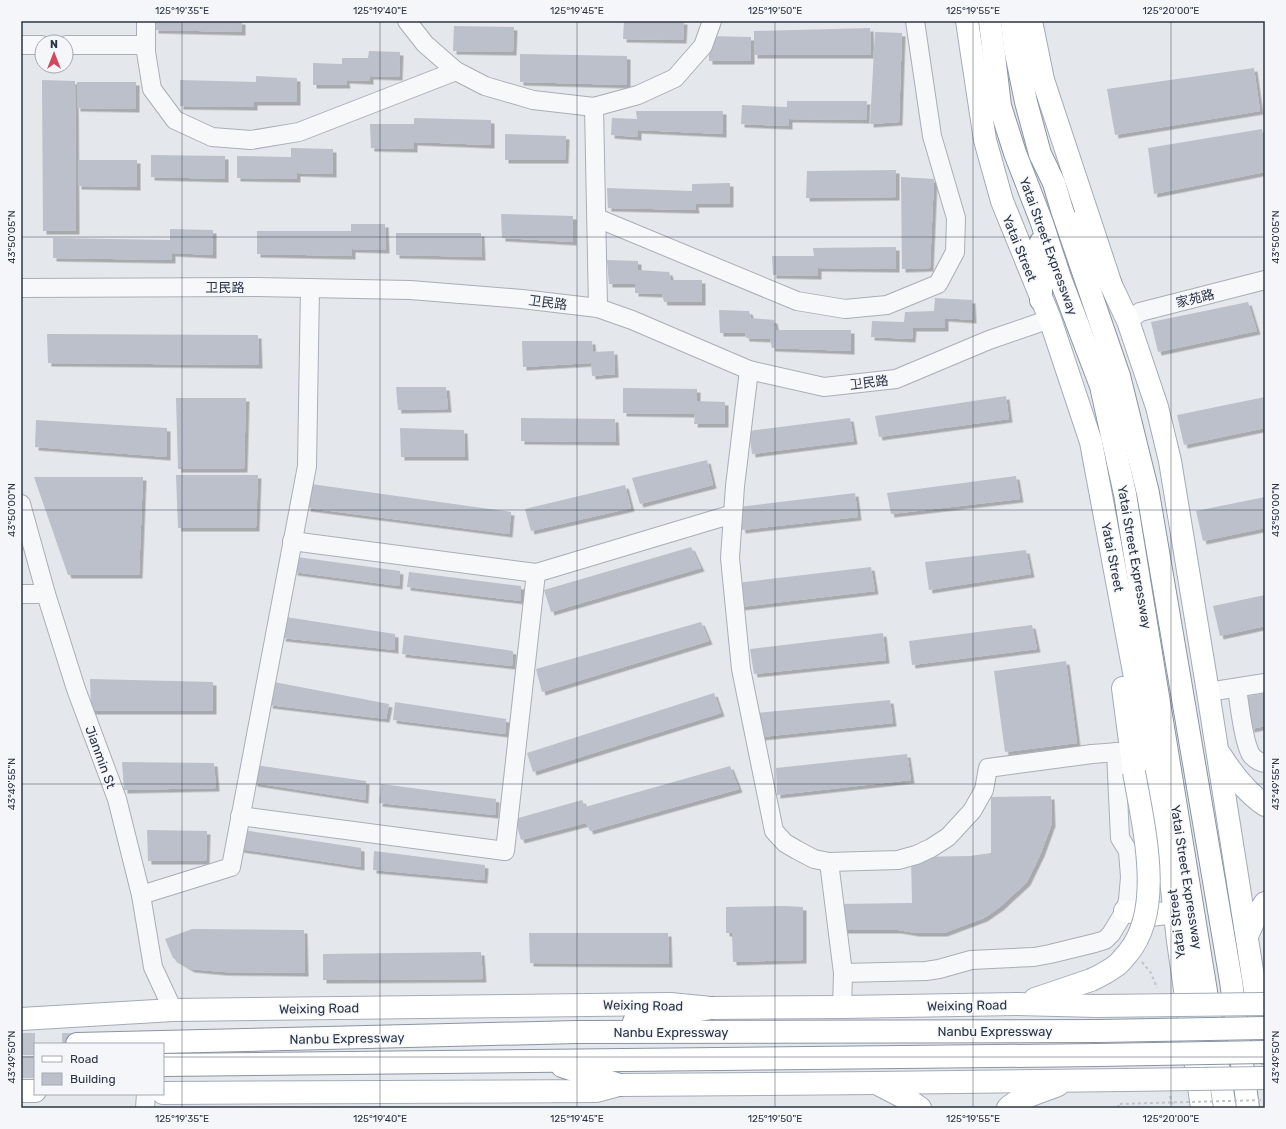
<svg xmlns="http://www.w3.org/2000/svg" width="1286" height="1129" font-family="Rubik,'Noto Sans SC',sans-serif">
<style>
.building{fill:#bbc0ca;filter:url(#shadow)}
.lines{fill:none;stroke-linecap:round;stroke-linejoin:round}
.highway-tunnel{stroke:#bfc3cb;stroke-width:22;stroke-dasharray:22 11;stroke-linecap:butt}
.minor-casing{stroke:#a9aeb7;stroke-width:20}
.major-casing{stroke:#a3abb8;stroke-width:24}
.highway-casing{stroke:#8b94a3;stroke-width:24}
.path{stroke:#c2c5cb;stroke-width:2;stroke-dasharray:3 3;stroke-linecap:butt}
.minor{stroke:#f7f8fa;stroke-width:18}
.major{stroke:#fff;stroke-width:22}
.highway{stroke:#fff;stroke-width:22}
.major-bridge-casing{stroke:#a3abb8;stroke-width:24;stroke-linecap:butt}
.highway-bridge-casing{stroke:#8b94a3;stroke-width:24;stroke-linecap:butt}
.path-bridge{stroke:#c2c5cb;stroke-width:2;stroke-dasharray:3 3;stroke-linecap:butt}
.major-bridge{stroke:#fff;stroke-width:22}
.highway-bridge{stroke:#fff;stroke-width:22}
.ticks{fill:none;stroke:#2b3445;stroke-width:1;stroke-opacity:0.45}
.labels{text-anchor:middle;stroke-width:3;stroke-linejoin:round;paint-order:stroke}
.street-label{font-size:13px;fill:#2b3445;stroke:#f4f6f9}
.neatline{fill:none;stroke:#2b3445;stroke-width:1.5}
.ticks-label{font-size:10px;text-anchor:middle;fill:#2b3445}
</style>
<defs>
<filter id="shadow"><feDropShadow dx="3.5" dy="3.5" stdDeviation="0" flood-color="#0004"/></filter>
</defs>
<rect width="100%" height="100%" fill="#e4e7ec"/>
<g class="building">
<path d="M155 21H242V32L155 30Z"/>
<path d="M624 21H684L683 40 623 39Z"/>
<path d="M454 26 514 27 513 52 453 51Z"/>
<path d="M870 28 871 55H754V31Z"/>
<path d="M875 32 902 33 899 122 870 124Z"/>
<path d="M709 36 751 37V61H709Z"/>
<path d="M369 51 400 52 399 77 370 76V81L346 80 347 85H313V63L342 64V58H368Z"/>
<path d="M520 54 627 56V85L520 82Z"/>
<path d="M1254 68 1260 111 1115 135 1107 89Z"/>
<path d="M256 76 297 78V102H254V107L180 106V80L256 82Z"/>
<path d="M42 80 75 81 76 231H43Z"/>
<path d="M77 82H136V109L77 108Z"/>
<path d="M787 101H867L866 120 789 119V126L741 124 742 105 787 107Z"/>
<path d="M636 111H723V134L638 130V137L611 135 612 118 637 119Z"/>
<path d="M414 118 491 120V145L414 142V149L371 148 370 124H414Z"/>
<path d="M1262 129 1265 146V172L1154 194 1148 148Z"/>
<path d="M505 134 566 136 565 160H505Z"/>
<path d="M291 148 333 149V174L297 173V179L237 178V156L291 157Z"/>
<path d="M151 155 225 156V179L151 177Z"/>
<path d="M78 160H137V187L78 186Z"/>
<path d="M896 170V197L806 198 807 171Z"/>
<path d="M901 177 934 179 930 268 902 269Z"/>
<path d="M730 183V204H695L696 210 608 208 607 188 692 191V184Z"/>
<path d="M501 214 573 216V242L502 238Z"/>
<path d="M351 224H385L386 250 352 249V256L257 254V231H351Z"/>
<path d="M170 229 213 230V255L172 253V260L53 258V238L170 240Z"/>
<path d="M396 233H481L482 257 396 255Z"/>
<path d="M896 247V269L818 268V276L773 275 772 256H814L813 248Z"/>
<path d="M607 260 638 261V270L669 272 671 280H702V302H664L662 294 635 293V284H609Z"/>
<path d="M935 298 972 300 973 320 945 318V328H913L912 339 871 337 872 321 904 322 905 312 934 311Z"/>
<path d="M1248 302 1257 331 1158 352 1151 322Z"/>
<path d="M719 310 749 311 751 318 774 320 776 330H851V351L772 348 770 339 746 338 745 333H720Z"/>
<path d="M47 334 258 335 259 365 48 363Z"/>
<path d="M522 341H592L593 352 614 351 615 374 592 376 591 363 523 367Z"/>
<path d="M396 387H446L448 409 398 410Z"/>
<path d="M623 388 697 389V401L725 402V424H694L695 414 623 413Z"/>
<path d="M1006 396 1009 419 879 437 875 416Z"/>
<path d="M1265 397V428L1184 445 1177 415Z"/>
<path d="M176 398H246L244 469H178Z"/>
<path d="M521 418 615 419 616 442 521 441Z"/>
<path d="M850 418 854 441 752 454 749 431Z"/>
<path d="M36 420 167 428V457L35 447Z"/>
<path d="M400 428 464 430 465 457H401Z"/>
<path d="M707 460 713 485 640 504 632 478Z"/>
<path d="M176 475H258L256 528H178Z"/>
<path d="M1016 476 1020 499 891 514 887 493Z"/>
<path d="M34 477H143L139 575H68Z"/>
<path d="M311 484 511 512 509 534 307 508Z"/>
<path d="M625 485 631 508 531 531 525 509Z"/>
<path d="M855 493 858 517 742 530 739 507Z"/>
<path d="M1265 497V528L1203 541 1196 511Z"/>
<path d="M691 547 701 568 551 612 544 590Z"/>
<path d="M1026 550 1031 574 929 590 925 562Z"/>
<path d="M297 557 400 571 399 586 294 572Z"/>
<path d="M871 567 875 591 740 607 737 583Z"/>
<path d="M409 572 521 586V601L407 587Z"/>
<path d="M1265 595V626L1220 636 1213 606Z"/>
<path d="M286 617 395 634V650L282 638Z"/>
<path d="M701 622 709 641 542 692 536 669Z"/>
<path d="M1032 625 1037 649 912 665 909 641Z"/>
<path d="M883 633 886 660 754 674 750 649Z"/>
<path d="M404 635 513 651 512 666 402 654Z"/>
<path d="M1066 661 1077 743 1005 752 994 671Z"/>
<path d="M90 679 213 682V711H91Z"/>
<path d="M274 682 389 704 386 719 269 705Z"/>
<path d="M714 693 721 713 533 772 527 753Z"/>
<path d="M1265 693V726L1251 729 1244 697Z"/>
<path d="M890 700 893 723 761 737 757 713Z"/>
<path d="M395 702 506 719 505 734 393 720Z"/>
<path d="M907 754 911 780 777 795 776 768Z"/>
<path d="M122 762 214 763 216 788 124 790Z"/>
<path d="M255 765 366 781 365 800 254 783Z"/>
<path d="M730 766 739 789 590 831 586 823 521 840 515 819 582 800 585 807Z"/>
<path d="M381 784 496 799 495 815 379 803Z"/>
<path d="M1051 796 1052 823 1041 853 1027 882 1000 907 984 918 944 933H916L898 930H838V904L912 903 911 857 970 856 991 853V797Z"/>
<path d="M147 830 207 831 206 861H148Z"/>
<path d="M243 830 361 848V867L240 849Z"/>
<path d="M374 851 485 865 484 880 373 870Z"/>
<path d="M785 906 803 907V960L733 962 732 933H726V907Z"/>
<path d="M192 929 304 930 305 973 223 972 191 969 173 958 165 939Z"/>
<path d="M529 933H668L669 964 530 963Z"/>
<path d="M481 952 483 979 323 980V954Z"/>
</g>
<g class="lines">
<g class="highway-tunnel">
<path d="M21 1044H35"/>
<path d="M62 1044H77"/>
<path d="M21 1067H35"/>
</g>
<g class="minor-casing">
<g id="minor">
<path d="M146 21V52L152 89 175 120 212 137 251 140 299 132 456 71"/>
<path d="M407 21 425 44 456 71 485 86 533 100 594 107 638 95 675 78 703 46 712 21"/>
<path d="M21 45H42"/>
<path d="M66 45H146"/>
<path d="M594 107 598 308"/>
<path d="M597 218 797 301 845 309 887 305 938 284 955 252 956 218 932 136 915 21"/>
<path d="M21 288 256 287 410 290 522 299 598 308 632 320 749 370 824 387 896 379 989 340 1050 319"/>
<path d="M1128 321 1140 312 1265 280"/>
<path d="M749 370 735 486 730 558 741 669 774 831 785 843 797 850 814 859 829 862 898 860 916 855 931 848 948 837 972 811 984 790 988 768 1092 754 1132 751"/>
<path d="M21 504 46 594 76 689 117 799 141 895 153 967 173 1010"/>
<path d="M292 541 536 573 733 514"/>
<path d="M21 594H46"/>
<path d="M1237 688C1239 702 1244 746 1252 756 1255 759 1260 763 1265 763"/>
<path d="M1208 692 1265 683"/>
<path d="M240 816 505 851 536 573"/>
<path d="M829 862 843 973 842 1007"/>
<path d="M141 895 231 867 307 466 310 288"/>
<path d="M843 973 926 971 939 969 971 960 1034 957 1050 954 1095 943 1105 940 1111 934 1125 911 1128 900 1130 877 1128 851 1120 838 1116 752"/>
<path d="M145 1108 146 1094"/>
</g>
</g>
<g class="major-casing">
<g id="major">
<path d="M967 21 985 140 1002 201 1050 319 1091 442 1168 854 1178 941 1202 1108"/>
<path d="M1031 21 1043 80 1111 285 1128 321 1157 407 1170 461 1208 692 1265 1053"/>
<path d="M1123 688 1134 772"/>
<path d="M1221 756C1233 775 1246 792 1265 805"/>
<path d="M1125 911 1150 915 1175 912"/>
<path d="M1247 936 1255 918 1265 903"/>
<path d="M1035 999 1091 980"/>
<path d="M21 1019 173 1010 670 1004 711 1008 842 1007 1017 1004 1097 1006"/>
<path d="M880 1085 907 1099 920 1108"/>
<path d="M21 1091H35"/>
<path d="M163 1093 597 1091 619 1085 877 1083 1126 1080"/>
<path d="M1008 1108C1021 1096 1042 1092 1058 1085"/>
</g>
</g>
<g class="highway-casing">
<g id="highway">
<path d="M990 21 1000 106 1015 153 1042 223 1060 278 1101 386 1125 494 1225 1108"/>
<path d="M1012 21 1015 48 1026 102 1040 154 1054 183 1062 210 1119 376 1148 493 1231 981 1248 1108"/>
<path d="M1077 223 1111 285"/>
<path d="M1041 300V242"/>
<path d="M634 1022 711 1008"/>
<path d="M77 1044 577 1032 1099 1031"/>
<path d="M163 1065 1098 1055"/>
<path d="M562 1066 619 1085"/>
</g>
</g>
<g class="path">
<path d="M1142 962 1151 973 1157 988"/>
<path d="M1170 1096 1174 1108"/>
<path d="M1119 1108 1118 1104 1150 1103"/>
</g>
<use href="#minor" class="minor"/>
<use href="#major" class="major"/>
<use href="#highway" class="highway"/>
<g class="major-bridge-casing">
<g id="major-bridge">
<path d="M1091 980C1100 976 1109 971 1117 965 1121 962 1124 957 1128 953 1165 908 1143 825 1134 772"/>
<path d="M1097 1006 1265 1004"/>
<path d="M1126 1080 1265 1078"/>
</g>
</g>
<g class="highway-bridge-casing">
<g id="highway-bridge">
<path d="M1099 1031 1265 1028"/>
<path d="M1098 1055 1265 1052"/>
</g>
</g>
<path class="path-bridge" d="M1150 1103 1265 1100"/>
<use href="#major-bridge" class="major-bridge"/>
<use href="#highway-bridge" class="highway-bridge"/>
</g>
<path class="ticks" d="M182 21V1108M380 21V1108M577 21V1108M775 21V1108M973 21V1108M1171 21V1108M21 237H1265M21 510H1265M21 784H1265M21 1057H35M163 1057H1265"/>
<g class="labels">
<g class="street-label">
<text transform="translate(1049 246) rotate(70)" y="5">Yatai Street Expressway</text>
<text transform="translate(1020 248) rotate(68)" y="5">Yatai Street</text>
<text x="225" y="292">卫民路</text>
<text transform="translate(1195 298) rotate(-14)" y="5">家苑路</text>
<text transform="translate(548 302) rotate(7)" y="5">卫民路</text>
<text transform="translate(869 382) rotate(-7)" y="5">卫民路</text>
<text transform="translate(1113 557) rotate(79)" y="5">Yatai Street</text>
<text transform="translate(1135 557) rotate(80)" y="5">Yatai Street Expressway</text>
<text transform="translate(101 757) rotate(70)" y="5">Jianmin St</text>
<text transform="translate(1187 877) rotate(81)" y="5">Yatai Street Expressway</text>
<text transform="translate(1176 924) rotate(-97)" y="5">Yatai Street</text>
<text transform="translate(643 1005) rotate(1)" y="5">Weixing Road</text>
<text transform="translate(967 1005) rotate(-1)" y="5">Weixing Road</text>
<text transform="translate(319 1008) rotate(-1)" y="5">Weixing Road</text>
<text x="995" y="1036">Nanbu Expressway</text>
<text x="671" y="1037">Nanbu Expressway</text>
<text transform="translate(347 1038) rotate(-1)" y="5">Nanbu Expressway</text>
</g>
</g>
<rect width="1286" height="1129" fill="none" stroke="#f4f6f9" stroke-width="44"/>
<rect x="34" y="1043" width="130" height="52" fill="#f4f6f9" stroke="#a4a8b1"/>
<rect x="42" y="1056" width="20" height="6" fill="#ffffff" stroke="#a4a8b1"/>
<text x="70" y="1063" font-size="12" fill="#2b3445">Road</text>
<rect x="42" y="1073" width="20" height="12" fill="#bbc0ca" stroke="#a4a8b1"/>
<text x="70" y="1083" font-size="12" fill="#2b3445">Building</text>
<g transform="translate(54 54)"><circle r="19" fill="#f4f6f9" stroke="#a4a8b1"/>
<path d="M0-3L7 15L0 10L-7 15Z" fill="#d1495b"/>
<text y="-6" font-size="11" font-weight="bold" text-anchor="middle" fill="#2b3445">N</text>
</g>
<rect x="22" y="22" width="1242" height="1085" class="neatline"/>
<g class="ticks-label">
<text x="182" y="14">125°19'35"E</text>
<text x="380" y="14">125°19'40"E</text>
<text x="577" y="14">125°19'45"E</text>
<text x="775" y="14">125°19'50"E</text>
<text x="973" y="14">125°19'55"E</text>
<text x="1171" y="14">125°20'00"E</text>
<text transform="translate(11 237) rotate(-90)" y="4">43°50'05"N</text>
<text transform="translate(1275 237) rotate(-90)" y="4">43°50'05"N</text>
<text transform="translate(11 510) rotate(-90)" y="4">43°50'00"N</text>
<text transform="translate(1275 510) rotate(-90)" y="4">43°50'00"N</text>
<text transform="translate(11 784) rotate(-90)" y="4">43°49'55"N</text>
<text transform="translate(1275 784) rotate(-90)" y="4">43°49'55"N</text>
<text transform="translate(11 1057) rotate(-90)" y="4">43°49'50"N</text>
<text transform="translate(1275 1057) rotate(-90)" y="4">43°49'50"N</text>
<text x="182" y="1122">125°19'35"E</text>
<text x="380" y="1122">125°19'40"E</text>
<text x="577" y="1122">125°19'45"E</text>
<text x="775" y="1122">125°19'50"E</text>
<text x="973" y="1122">125°19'55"E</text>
<text x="1171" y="1122">125°20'00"E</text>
</g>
</svg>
